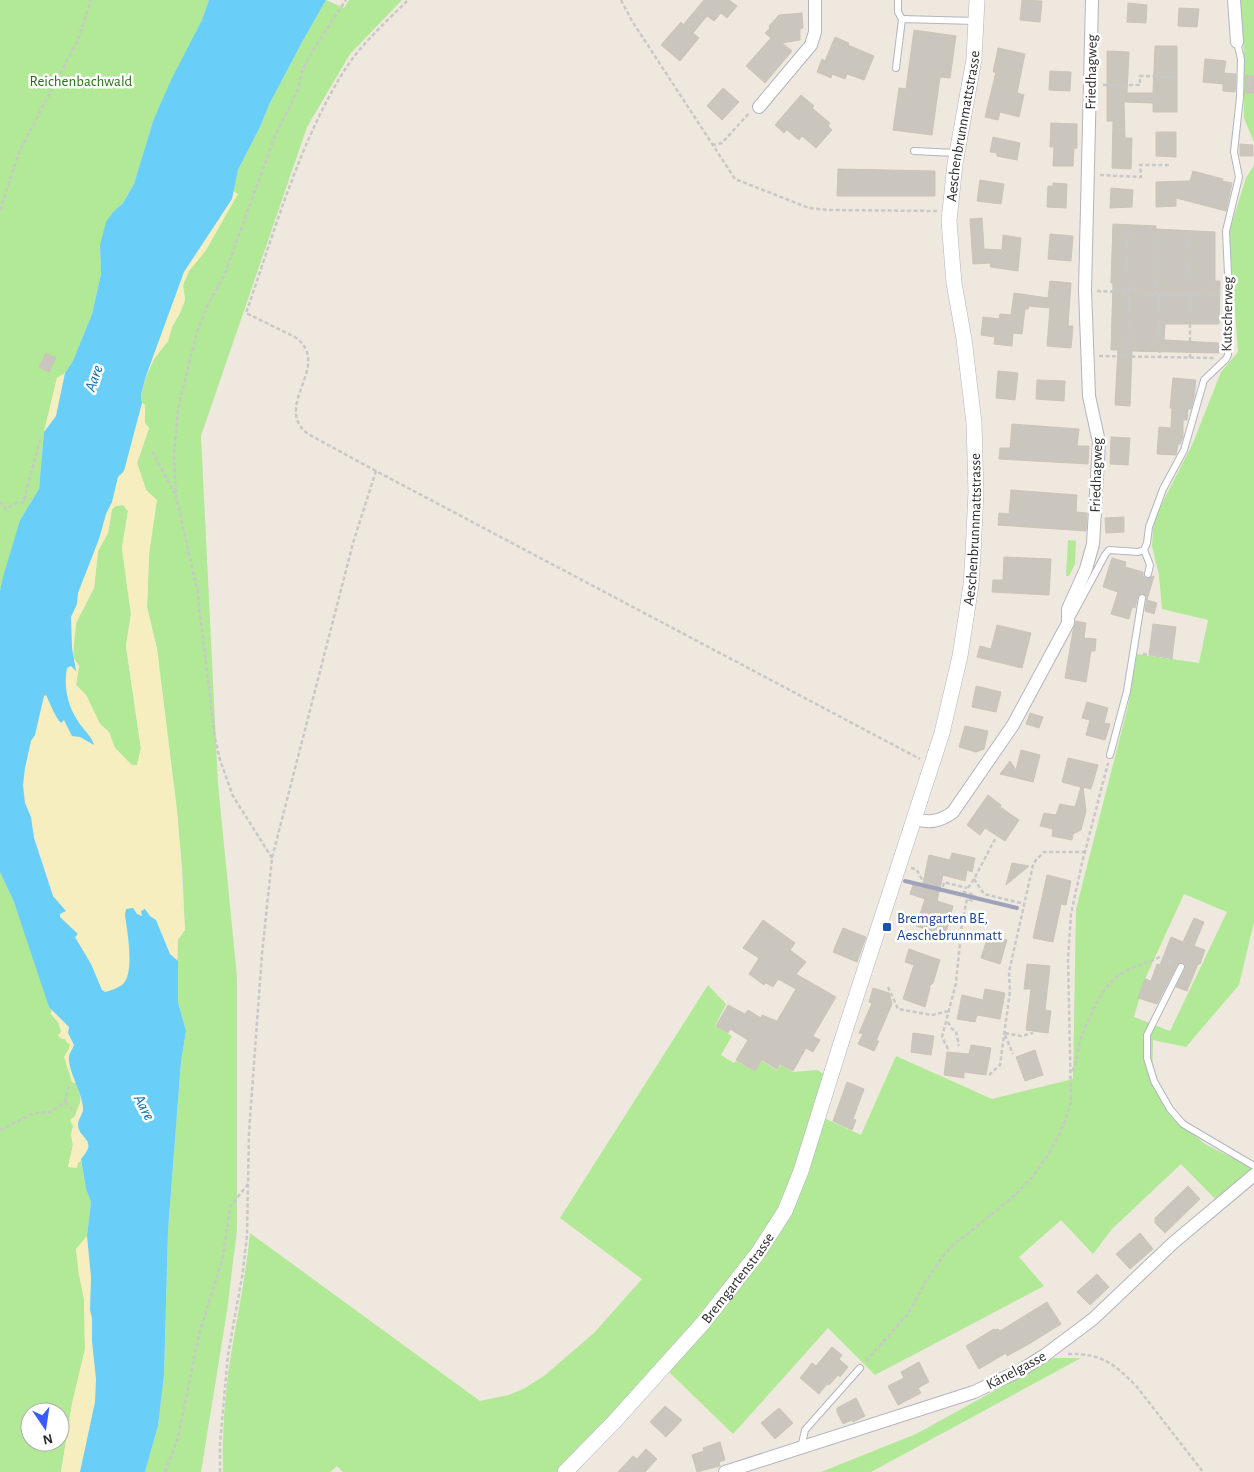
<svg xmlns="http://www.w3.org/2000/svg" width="1254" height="1472" font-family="'Alegreya Sans',sans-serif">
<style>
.green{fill:#b1e996;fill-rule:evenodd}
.sand{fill:#f6eebf;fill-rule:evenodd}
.water{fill:#69cff8}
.building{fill:#cac5bd;stroke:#cbc4b7}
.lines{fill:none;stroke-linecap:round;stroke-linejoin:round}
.service-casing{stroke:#b2b4c1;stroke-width:8}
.minor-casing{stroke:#b2b4c1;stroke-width:14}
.tertiary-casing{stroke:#b2b4c1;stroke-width:16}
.path{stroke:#c8c8c8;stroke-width:2.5;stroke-dasharray:4 2.5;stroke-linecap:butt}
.service{stroke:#fff;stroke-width:6}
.minor{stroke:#fff;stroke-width:12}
.tertiary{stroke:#fff;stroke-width:15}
.rail{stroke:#9fa2b8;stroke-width:4}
.transit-dot{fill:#1a4fb4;stroke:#fff;stroke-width:2}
.labels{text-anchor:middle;stroke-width:5;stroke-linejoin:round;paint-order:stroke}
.street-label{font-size:15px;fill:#2c2c2c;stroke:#fff}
.park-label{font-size:15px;fill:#267115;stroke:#fff}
.transit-label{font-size:15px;fill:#164399;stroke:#fff;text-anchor:start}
.water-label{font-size:16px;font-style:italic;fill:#036daa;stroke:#fff}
</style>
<rect width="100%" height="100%" fill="#efe8de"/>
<g class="green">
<path d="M0 0H209L202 20 153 121 134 184 123 203 114 211 100 245 101 274 92 314 73 361 65 373 57 378 44 432 39 489 20 520 0 591Z"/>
<path d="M326 0 344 8 349 0H402L350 54 307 127 201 436 218 784 237 977V1230L227 1311 201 1472H145L158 1426 164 1376 168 1231 181 1062 186 1031 178 1002 177 940 185 930 182 866 177 811 157 649 147 607 149 555 146 490 137 463 149 428 145 423V405L142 403 141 395 146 377 154 359 168 341 172 327 180 313 185 300 183 285 189 271 206 250 237 194 233 191 238 170 260 127 270 103 301 44Z"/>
<path d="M1240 0H1254V142L1244 118V51Z"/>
<path d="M1254 165V922L1239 985 1186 1047 1153 1040 1152 1083 1172 1116 1205 1144 1254 1169 1221 1205 1181 1164 1112 1229 1093 1254 1061 1220 1019 1257 1044 1286 875 1375 828 1328 733 1434 669 1372 761 1255 824 1118 861 1135 896 1056 992 1099 1073 1079 1076 909 1128 706 1137 654 1199 663 1208 620 1162 609 1159 575 1152 546 1154 519 1193 443 1221 372 1238 352 1229 232 1246 178ZM1184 894 1227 912 1170 1031 1134 1017 1145 979Z"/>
<path d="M123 505 128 511 122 548 131 614 126 646 141 749 137 765 132 766 115 748 109 732 100 724 86 695 76 685 79 666 73 657 76 623 94 588 98 551 108 533 112 509 116 506Z"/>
<path d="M1068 540 1076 541 1075 564 1069 576H1066Z"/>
<path d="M0 872 14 902 29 943 46 996 52 1010 51 1014 58 1022 61 1032 70 1044 69 1049 65 1055 72 1082 76 1083C79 1093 84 1102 77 1110L71 1135 73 1145 68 1167 81 1161 86 1189 91 1202 87 1236 76 1249 79 1274 84 1299 85 1349 72 1404 61 1472H0ZM30 1412H60V1442H30Z"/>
<path d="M708 985 726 1004 715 1026 732 1036 721 1055 734 1063 736 1061 755 1071 762 1061 777 1070 781 1065 793 1072 817 1070 824 1074 795 1168 780 1208 752 1250 699 1319 559 1472H343L337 1466 330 1472H223C222 1433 225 1392 231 1354 238 1313 246 1274 250 1233L480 1401 509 1395 525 1388 544 1376 594 1333 642 1279 560 1218Z"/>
<path d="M1054 1358H1081L871 1472H821L916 1434Z"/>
</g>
<g class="sand">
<path d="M233 191 238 194 206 250 189 271 183 285 185 300 180 313 172 327 168 341 154 359 146 376 141 395 142 403 145 405V423L149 428 137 463 146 490 157 500 149 555 147 607 157 649 177 811 185 930 178 940 177 971 118 1029 64 925 56 905 25 803 23 785 25 768 35 706 63 635 174 277ZM123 505 128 511 122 548 131 614 126 646 141 749 137 765H132L115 748 109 732 100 724 86 695 76 685 79 666 73 657V647L76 623 94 588 98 551 108 533 112 509 116 506Z"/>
<path d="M65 373 56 416 44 432 57 378Z"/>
<path d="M52 1010 69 1027 68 1033 74 1045 69 1056 76 1083 72 1082 64 1057 69 1049 70 1044 67 1043 65 1039H62L58 1036 62 1030 58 1022 51 1014Z"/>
<path d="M81 1100 83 1110 78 1123C86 1136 92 1142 83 1157 79 1163 84 1159 78 1163L77 1168 68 1167 73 1145 71 1135 73 1126 70 1120 75 1116Z"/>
<path d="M100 1235 92 1341 95 1345 100 1371 86 1472H61L72 1404 85 1349 84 1299 79 1274 76 1249 87 1236Z"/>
</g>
<path class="water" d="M209 0H326L301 44 270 103 260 127 238 170 232 199 184 272 146 376 141 395 142 403 124 471 118 477 112 502 106 514 99 539 78 593 77 604 71 617 72 648 76 671 71 666 67 668C63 690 69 711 83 728 88 734 92 738 94 745L80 737 72 736 64 720 61 723C54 715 51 705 46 695L44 696 35 735 31 741 25 768 23 785 25 803 31 817 34 838 53 896 66 911 60 914V917L78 934 75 937 91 964 102 990 105 992C110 991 118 988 123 984 135 972 127 930 125 915L126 909 133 908 137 914 142 916 141 911 145 909 150 916 156 920 170 954 178 961V1002L186 1031 181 1062 168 1231 164 1376 158 1426 145 1472H80L95 1402 96 1379 92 1341V1318L90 1310 91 1277 87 1236 91 1202 86 1189 81 1159C99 1139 79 1140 78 1125 78 1120 82 1115 83 1110 84 1095 67 1070 69 1056 70 1052 73 1048 74 1045L68 1033 69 1027 49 1007 14 902 0 872V591L3 577 20 520 39 489 44 432 56 416 65 373 73 361 92 314 101 274 100 245 106 222 114 211 123 203 134 184 153 121 172 78 202 20Z"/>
<g class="building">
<path d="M704 0H729L737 6 727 18 721 13 714 21 707 16 693 33 699 38 680 61 661 45 681 22 683 25Z"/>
<path d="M1022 0 1042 1 1040 22 1020 20Z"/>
<path d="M1128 3 1147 5 1146 23 1127 22Z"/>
<path d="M1179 8 1199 9 1197 27 1178 26Z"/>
<path d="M802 13 803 28 800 29V40L782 43 792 51 765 83 746 66 771 38 765 33 770 28 769 26 779 15Z"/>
<path d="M914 30 956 36 950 78 940 77 932 135 893 130 899 88 906 89Z"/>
<path d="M835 37 849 43 848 45 874 56 864 80 847 74 845 79 832 74 831 78 817 72 822 59 825 61Z"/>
<path d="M1155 46H1177V112H1153V103L1124 102 1125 138H1132L1131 169 1112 168 1113 121H1107V51L1129 52 1127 93H1153Z"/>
<path d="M998 48 1025 54 1017 93 1024 95 1019 117 1000 112 998 120 985 117 996 72H993Z"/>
<path d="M1205 59 1226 61 1224 73 1236 74 1235 92 1223 91V84L1203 82Z"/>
<path d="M1050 71 1071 72 1070 91 1049 90Z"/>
<path d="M1246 75 1254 76V93H1245Z"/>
<path d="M723 88 739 102 722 120 707 106Z"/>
<path d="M801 95 814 106 812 108 830 123 828 126 832 130 816 148 802 136 799 140 787 130 784 133 775 125Z"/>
<path d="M1051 123 1077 124V148H1074L1073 166H1053L1054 147H1050Z"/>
<path d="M1156 132H1176V157L1156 156Z"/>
<path d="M993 137 1020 143 1017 160 997 156V153L990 152Z"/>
<path d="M1240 144 1253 145V156H1240Z"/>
<path d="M838 169 935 171V196H837Z"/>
<path d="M1193 171 1223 179 1222 181 1232 183 1226 211 1176 198V206L1156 207V182L1190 181Z"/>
<path d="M980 180 1004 184 1001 204 977 201Z"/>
<path d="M1053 183 1067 184 1066 208 1047 207 1048 186H1053Z"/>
<path d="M1111 188 1133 190 1132 207 1110 208Z"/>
<path d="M982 218 984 249 1002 250 1003 235 1021 238 1018 271 990 267 991 263 973 264 970 219Z"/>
<path d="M1113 224 1156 226V229L1215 232V281H1220L1219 324H1165L1164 340 1219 343V353L1132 351 1130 406 1115 405 1118 350H1111L1113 283H1111Z"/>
<path d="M1050 234 1073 236 1071 261 1048 259Z"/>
<path d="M1050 281 1071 283 1068 326H1073L1071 348 1047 346 1050 308 1029 306 1028 309H1025L1022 334 1013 333 1012 346 994 344 995 337 981 335 983 317 999 319 1000 314 1011 315 1014 293 1048 298Z"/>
<path d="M46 353 56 358 49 372 39 367Z"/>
<path d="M998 371 1018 373 1015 400 996 398Z"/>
<path d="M1173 378 1196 380 1194 397 1191 409H1188L1187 420H1183V437L1180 444H1178L1176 455 1157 454 1159 427 1171 428 1172 408H1170Z"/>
<path d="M1037 380 1065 381 1064 401 1036 399Z"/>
<path d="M1012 424 1079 429 1077 446H1089L1088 464 999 459 1000 448H1010Z"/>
<path d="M1111 437 1130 438 1128 465 1110 464Z"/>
<path d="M1011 490 1077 495 1076 512 1087 513 1086 531 998 525 999 513 1009 514Z"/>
<path d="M1124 517V532L1106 533 1105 518Z"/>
<path d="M1004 557 1051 559 1049 595 992 592 993 580H1003Z"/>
<path d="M1112 558 1126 562 1125 567 1143 572V576L1146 579 1154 576 1147 600 1157 603 1154 614 1145 611 1147 597 1142 593 1138 595 1135 608 1132 607 1129 619 1111 614 1118 592 1103 587Z"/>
<path d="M1076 621 1086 623 1084 638 1096 639 1095 651H1091L1086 682 1065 678 1073 631Z"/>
<path d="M1153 624 1176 627 1172 658 1149 655Z"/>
<path d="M997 625 1031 633 1022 668 977 657 980 646 991 649Z"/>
<path d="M976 686 1001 692 996 712 972 707Z"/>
<path d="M1087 702 1108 708 1104 723 1110 724 1105 740 1086 735 1090 720 1082 718Z"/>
<path d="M1030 713 1043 717 1039 728 1026 724Z"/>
<path d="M965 726 988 731 984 749 976 752 959 747Z"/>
<path d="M1021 750 1040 755 1033 782 1000 774 1010 761 1016 770Z"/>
<path d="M1068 758 1098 765 1091 789 1083 787 1086 811 1081 830 1073 834 1072 840 1052 836 1053 829 1040 826 1044 813 1056 815 1060 804 1075 807 1081 787 1062 782Z"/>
<path d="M988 795 1001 805 1000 807 1019 820 1005 841 985 828 980 835 967 825Z"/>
<path d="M952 853 975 858 972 872 967 870 965 881 943 875 937 901 953 906 945 936 916 926 925 899 910 894 913 885 922 888 929 855 950 860Z"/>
<path d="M1012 863 1029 866 1006 885Z"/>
<path d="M1047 875 1071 881 1066 905 1061 904 1053 942 1033 938Z"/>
<path d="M1194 918 1204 922 1194 946 1205 950 1200 964H1198L1187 991 1176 987 1186 967 1185 964 1180 962 1177 965 1157 1004 1138 998 1145 979 1151 981 1157 964 1160 965 1171 937 1183 942Z"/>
<path d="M763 920 795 943 790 950 806 962 796 974 836 997 813 1036 820 1040 813 1052 806 1048 793 1071 780 1064 777 1069 762 1060 755 1071 736 1060 748 1040 730 1029 728 1033 716 1026 728 1005 745 1014 748 1010 761 1018 762 1015 777 1021 796 989 778 979 773 987 766 983 764 985 749 974 759 958 743 948Z"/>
<path d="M843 928 866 937 857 962 833 952Z"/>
<path d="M989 933 1007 940 1000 964 981 958Z"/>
<path d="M909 949 940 960 933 983 929 987 930 988 925 1007 903 999 914 965 905 962Z"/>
<path d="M1027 964 1050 966 1045 1010 1051 1011 1048 1033 1026 1030 1031 989H1024Z"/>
<path d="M873 988 889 993 892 1004 876 1041H879L874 1051 858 1044 863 1034 859 1033 872 1003 869 1002Z"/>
<path d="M985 989 1005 993 1000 1019 977 1015 975 1022 957 1019 962 995 983 1000Z"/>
<path d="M913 1033 934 1036 931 1055 911 1052Z"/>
<path d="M971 1045 991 1048 986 1075 964 1072V1078L944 1075 947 1052 969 1054Z"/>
<path d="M1035 1050 1043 1075 1025 1081 1016 1057Z"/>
<path d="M847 1082 864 1089 853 1119 856 1120 852 1130 833 1121Z"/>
<path d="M1188 1186 1200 1199 1165 1233 1155 1223V1218Z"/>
<path d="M1140 1233 1153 1249 1130 1269 1116 1254Z"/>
<path d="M1097 1274 1109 1287 1090 1305 1077 1292Z"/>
<path d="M1047 1302 1061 1324 1029 1344 1007 1356 1006 1353 979 1369 966 1346 994 1329 995 1330 998 1329 1000 1331Z"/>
<path d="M832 1347 842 1355 839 1359 848 1367 840 1377 838 1375 829 1385 827 1384 819 1394 800 1378 812 1363 816 1366Z"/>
<path d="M919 1362 929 1382 918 1388 921 1393 898 1405 888 1386 904 1378 901 1372Z"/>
<path d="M856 1398 865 1416 853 1422 852 1420 843 1424 837 1412V1408Z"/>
<path d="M665 1406 682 1420 666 1437 650 1422Z"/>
<path d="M779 1408 793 1423 775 1439 761 1423Z"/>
<path d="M720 1442 725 1460 719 1462 720 1466 697 1472 692 1455 704 1451 703 1448Z"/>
<path d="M646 1449 657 1459 645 1472H618L633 1456 637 1459Z"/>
</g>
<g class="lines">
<g class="service-casing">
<g id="service">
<path d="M898 0V12L902 19"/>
<path d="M896 68 902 19 975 21"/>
<path d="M914 151 956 153"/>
<path d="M1144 550 1150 565 1148 574"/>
<path d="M1070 620 1105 555 1109 550 1138 552 1144 550 1147 543 1149 527 1163 489 1184 450 1204 380 1226 359 1228 355 1229 295 1226 231 1239 177 1234 152 1240 97 1241 59 1237 42"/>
<path d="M1110 755 1127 691 1142 598"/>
<path d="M1181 967 1147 1035V1058L1154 1081 1170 1109 1183 1124 1254 1166"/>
<path d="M801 1448 805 1430 860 1368"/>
</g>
</g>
<g class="minor-casing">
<g id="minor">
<path d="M1234 0 1237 42"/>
<path d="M759 107 811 45 815 32V0"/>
<path d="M914 819C929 823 940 822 953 812L1013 725 1068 623V609L1086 569 1093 544 1099 442 1089 396 1085 290 1092 0"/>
<path d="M725 1472 974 1392 1021 1370 1045 1355 1093 1319 1173 1243 1254 1175"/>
</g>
</g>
<g class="tertiary-casing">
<g id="tertiary">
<path id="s1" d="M565 1472 614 1422 703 1323 758 1253 785 1211 801 1171 841 1043 942 733 960 656 971 585 973 554 976 492 974 423 964 339 954 283 949 221 955 164 974 59 977 0"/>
</g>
</g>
<g class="path">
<path d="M621 0 632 21 735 179 809 208 828 210 938 211"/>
<path d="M1103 85H1140V76L1176 77"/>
<path d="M712 145 722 143 750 112"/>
<path d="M1100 175 1141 177 1140 165H1171"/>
<path d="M0 210 19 152 77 42 91 0"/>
<path d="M1157 246 1158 231"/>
<path d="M1187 248 1188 237"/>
<path d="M1127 249 1128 233"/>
<path d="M1157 270V254"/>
<path d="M1126 272 1127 256"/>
<path d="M1187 279V257"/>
<path d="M1097 291 1124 292 1126 288H1132L1141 295H1220"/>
<path d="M1156 295 1157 278"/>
<path d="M1186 295V287"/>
<path d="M1190 295V316"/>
<path d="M1159 296V314"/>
<path d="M1129 313V288"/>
<path d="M1159 322 1160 341"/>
<path d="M1190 324V342"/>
<path d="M1128 340 1129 321"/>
<path d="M1128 348V356"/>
<path d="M1160 349V357"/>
<path d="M1099 356 1214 358"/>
<path d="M1190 358V351"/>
<path d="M152 451 175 494"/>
<path d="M376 471 308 434C271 406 334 365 295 337L246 313C274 233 299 143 344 71 361 44 386 22 408 0"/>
<path d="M0 501 6 509 18 502 23 503 41 437"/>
<path d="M1143 654 1173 658"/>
<path d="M272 858 233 796 220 760 215 738 197 589 176 496 174 456 178 409 196 335 208 304 224 276 276 133 288 111 298 89 302 70 315 47 346 0"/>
<path d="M911 868 916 869 923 881 943 886 944 882 967 888"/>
<path d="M974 879 984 894 1025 904"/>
<path d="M968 888 974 879 995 839"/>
<path d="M888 987 898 1009 932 1015 949 1011"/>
<path d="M948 1022 952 1029 956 1031 959 1046"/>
<path d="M1005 1033 1021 1036 1033 1033"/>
<path d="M1005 1035 1013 1054"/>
<path d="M948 1049 942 1037 956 983 962 923 967 899 973 901 975 895 960 891"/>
<path d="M1072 1071C1078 1063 1077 1050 1080 1041 1088 1021 1098 994 1114 979 1126 968 1145 964 1160 957L1172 963"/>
<path d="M989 1075 1000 1065 1010 991 1009 972 1033 865 1036 860 1044 852H1086"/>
<path d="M65 1102 74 1111"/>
<path d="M0 1130 34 1113 51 1112 65 1102 69 1085"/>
<path d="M1068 1354C1101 1353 1115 1364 1137 1387L1203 1472"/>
<path d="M866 1361 908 1314 926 1281 943 1256 956 1242 965 1236C983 1221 1003 1206 1021 1189 1042 1169 1065 1130 1071 1101L1068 959 1071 914 1082 863 1108 763"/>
<path d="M165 1472 178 1438 199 1334 223 1257 230 1207 248 1184"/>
<path d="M220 1472V1444L228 1355 243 1271 247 1235 249 1132 262 954 272 858 353 543 376 471 920 759"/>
</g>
<use href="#service" class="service"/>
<use href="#minor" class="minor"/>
<use href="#tertiary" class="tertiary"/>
<path class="rail" d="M905 881 1017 908"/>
</g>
<rect class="transit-dot" x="882" y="922" width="10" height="10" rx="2.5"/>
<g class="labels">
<g class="street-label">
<text transform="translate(1091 72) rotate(-89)" y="5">Friedhagweg</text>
<text dy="5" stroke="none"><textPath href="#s1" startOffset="1458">Aeschenbrunnmattstrasse</textPath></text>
<text transform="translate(1227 314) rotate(-89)" y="5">Kutscherweg</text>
<text transform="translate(1096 475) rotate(-88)" y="5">Friedhagweg</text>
<text dy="5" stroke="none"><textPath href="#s1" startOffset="1052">Aeschenbrunnmattstrasse</textPath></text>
<text dy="5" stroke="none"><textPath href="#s1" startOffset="260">Bremgartenstrasse</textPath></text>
<text transform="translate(1016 1370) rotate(-28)" y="5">Känelgasse</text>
</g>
<g class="park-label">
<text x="81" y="86">Reichenbachwald</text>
</g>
<g class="transit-label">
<text x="897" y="923">Bremgarten BE,<tspan x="897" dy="17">Aeschebrunnmatt</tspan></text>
</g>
<g class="water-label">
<text transform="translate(93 378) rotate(-71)" y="6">Aare</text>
<text transform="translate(145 1107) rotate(62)" y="6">Aare</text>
</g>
</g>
<g transform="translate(45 1427) rotate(167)"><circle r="24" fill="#ffffff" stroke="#ababab"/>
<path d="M0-4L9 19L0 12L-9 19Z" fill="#3a5bff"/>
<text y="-8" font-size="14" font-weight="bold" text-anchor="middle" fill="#2c2c2c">N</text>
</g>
</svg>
